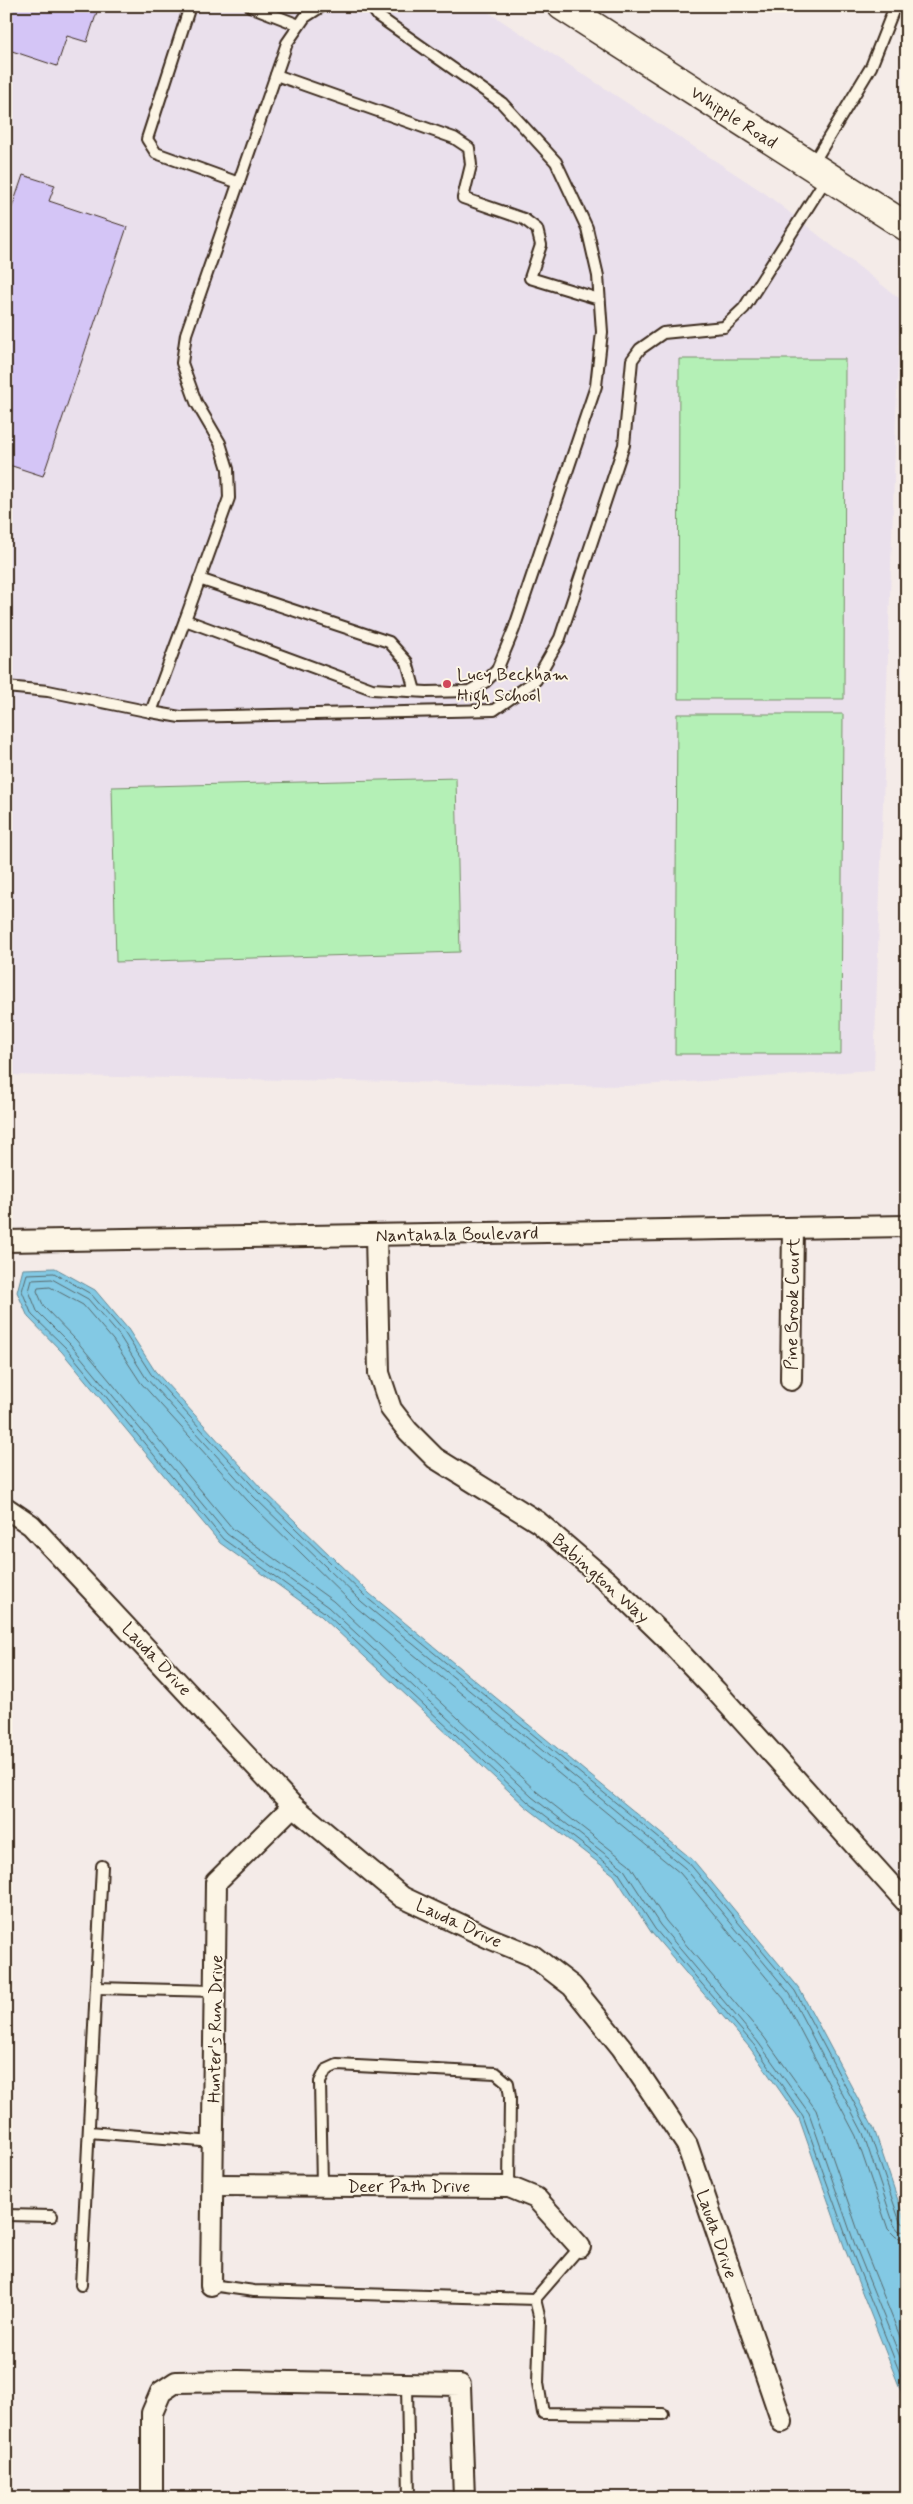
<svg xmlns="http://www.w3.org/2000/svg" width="913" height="2504" font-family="Mynerve,sans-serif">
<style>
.built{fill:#eae0ec}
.green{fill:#b4f0b6;stroke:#788d6a}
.water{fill:#83c9e4;stroke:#668995}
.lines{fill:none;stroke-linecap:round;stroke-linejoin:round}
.shore{stroke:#586a6d;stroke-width:1}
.building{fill:#d4c5f6;stroke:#3b2a1e}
.lane-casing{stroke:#3b2a1e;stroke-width:14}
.street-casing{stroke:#3b2a1e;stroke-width:24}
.secondary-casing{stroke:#3b2a1e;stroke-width:31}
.lane{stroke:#fcf5e5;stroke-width:10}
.street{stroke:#fcf5e5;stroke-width:20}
.secondary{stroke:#fcf5e5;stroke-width:28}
.poi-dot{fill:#d1495b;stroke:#fcf5e5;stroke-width:2}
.labels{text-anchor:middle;stroke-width:4;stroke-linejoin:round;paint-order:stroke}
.street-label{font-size:18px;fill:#3b2a1e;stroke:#fcf5e5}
.poi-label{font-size:18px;fill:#3b2a1e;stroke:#fcf5e5;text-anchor:start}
</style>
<rect width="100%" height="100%" fill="#f4ebe8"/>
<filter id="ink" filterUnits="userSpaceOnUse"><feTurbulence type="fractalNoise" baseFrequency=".02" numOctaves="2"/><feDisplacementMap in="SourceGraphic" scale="10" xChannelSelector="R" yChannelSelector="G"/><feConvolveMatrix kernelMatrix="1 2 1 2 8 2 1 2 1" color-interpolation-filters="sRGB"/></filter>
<g filter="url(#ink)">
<path class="built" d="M6 6H479L766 194 900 299 874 1070 626 1086 6 1075Z"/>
<g class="green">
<path d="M679 359H845L844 699H678Z"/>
<path d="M677 714H843L841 1054H675Z"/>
<path d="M456 778 460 952 116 962 112 787Z"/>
</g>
<path class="water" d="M55 1268 95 1290 128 1329 155 1371 261 1488 370 1594 693 1860 799 1988 874 2129 907 2227V2410L905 2401 845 2249 799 2118 750 2048 651 1932 614 1875 525 1806 321 1616 220 1543 62 1352 28 1317 17 1292 23 1269Z"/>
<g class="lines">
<g class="shore">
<path d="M907 2226 900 2222 869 2131 795 1991 689 1863 366 1597 258 1492 151 1374 124 1332 91 1294 54 1273 27 1274 22 1291 32 1315 66 1348 223 1539 324 1612 528 1802 618 1872 655 1929 754 2045 803 2116 850 2247 907 2391"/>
<path d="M907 2232 899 2231 894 2225 863 2133 790 1994 685 1868 362 1602 253 1496 146 1378 119 1335 88 1299 52 1279 32 1280 29 1291 37 1311 70 1344 227 1534 328 1607 532 1797 623 1868 660 1925 758 2042 809 2113 855 2245 907 2374"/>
<path d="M907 2240 896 2237 888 2229 856 2136 784 1999 680 1873 357 1608 248 1501 141 1383 113 1340 83 1305 50 1287 38 1288 37 1291 44 1307 76 1340 233 1529 333 1601 537 1792 629 1864 666 1921 764 2037 816 2110 862 2242 907 2354"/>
</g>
</g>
<g class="building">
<path d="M6 6H99L87 42 67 36 57 66 6 49Z"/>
<path d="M23 175 55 185 49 201 127 227 43 476 6 464V225Z"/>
</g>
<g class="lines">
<g class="lane-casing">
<g id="lane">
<path d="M190 6 147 139 156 153 239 183"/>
<path d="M250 6 299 25"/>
<path d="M322 6 305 17 287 43 186 334 182 363 196 402 220 443 228 469 229 498 185 620 372 689 427 692 469 691 485 682 497 670 514 629 596 386 602 332 598 276 587 228 556 162 502 103 378 16 371 6"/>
<path d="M276 75 454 138 469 148 471 165 463 198 524 219 537 229 541 245 530 278 599 299"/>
<path d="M812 165 871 67 895 6"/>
<path d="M199 579 389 642 407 662 415 691"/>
<path d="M6 687 48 691 151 712 185 620"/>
<path d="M151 712 180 717 494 710 536 680 560 638 624 445 632 360 640 349 663 333 724 327 744 308 827 177"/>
<path d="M96 1988 215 1991"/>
<path d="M89 2132 214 2142"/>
<path d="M322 2186 320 2082 326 2070 337 2065 496 2073 508 2083 510 2097 509 2187"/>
<path d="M6 2215 52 2216"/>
<path d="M81 2285 102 1866"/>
<path d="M211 2285 254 2291 535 2299 540 2320 538 2383 543 2413 663 2414"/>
<path d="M535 2299 580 2247"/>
<path d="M407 2384 409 2498"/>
</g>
</g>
<g class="street-casing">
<g id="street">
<path d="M376 1235 379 1373 391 1409 408 1431 435 1458 538 1522 607 1581 663 1635 716 1691 907 1903"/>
<path d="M6 1241 907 1226"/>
<path d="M791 1380 793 1228"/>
<path d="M6 1508 31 1525 293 1806 402 1897 489 1938 533 1956 572 1986 622 2048 687 2145 782 2422"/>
<path d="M213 2185 509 2187 536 2198 580 2247"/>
<path d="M211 2285 216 1882 293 1806"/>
<path d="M152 2498V2413L161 2392 176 2382 238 2381 460 2385 464 2498"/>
</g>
</g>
<g class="secondary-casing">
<path id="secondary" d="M562 6 907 227"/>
</g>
<use href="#lane" class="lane"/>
<use href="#street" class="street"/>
<use href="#secondary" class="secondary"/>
</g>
</g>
<circle class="poi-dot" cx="447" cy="684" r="5"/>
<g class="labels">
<g class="street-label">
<text transform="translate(734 117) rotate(33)" y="6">Whipple Road</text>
<text transform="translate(457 1234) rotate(-1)" y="6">Nantahala Boulevard</text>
<text transform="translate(792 1304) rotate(-89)" y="6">Pine Brook Court</text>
<text transform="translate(601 1578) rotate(42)" y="6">Babington Way</text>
<text transform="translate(157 1659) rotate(47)" y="6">Lauda Drive</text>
<text transform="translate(459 1923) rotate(25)" y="6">Lauda Drive</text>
<text transform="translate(215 2029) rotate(-89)" y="6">Hunter's Run Drive</text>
<text x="409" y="2192">Deer Path Drive</text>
<text transform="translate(717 2234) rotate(71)" y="6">Lauda Drive</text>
</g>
<g class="poi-label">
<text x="457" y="680">Lucy Beckham<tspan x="457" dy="21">High School</tspan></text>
</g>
</g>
<rect width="913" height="2504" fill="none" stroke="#fcf5e5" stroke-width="25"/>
<rect x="12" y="12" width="888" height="2479" fill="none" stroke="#3b2a1e" stroke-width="2" filter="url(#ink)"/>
</svg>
